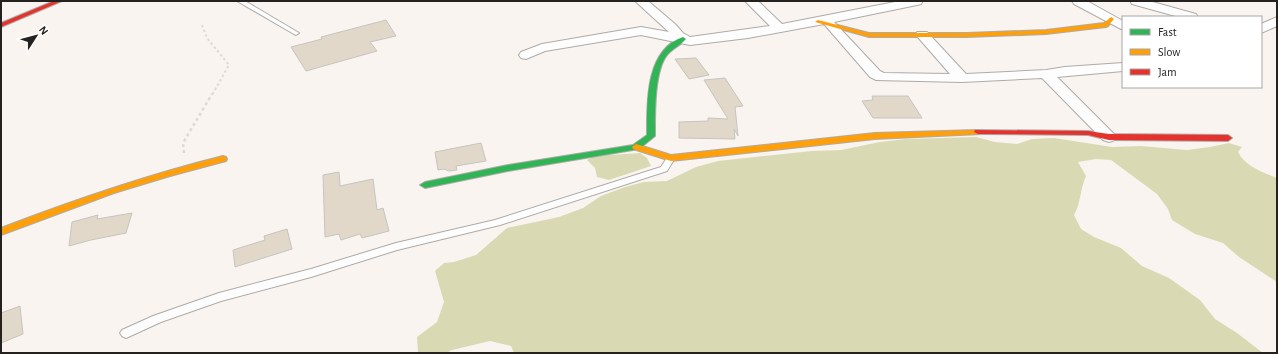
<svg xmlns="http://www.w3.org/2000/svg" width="1278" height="354" font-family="'Alegreya Sans',sans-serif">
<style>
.forest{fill:#d9dab3}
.building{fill:#e1d8ca;stroke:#c6c4c0}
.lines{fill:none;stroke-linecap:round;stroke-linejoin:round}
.lane-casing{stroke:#aeaba8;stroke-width:2}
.street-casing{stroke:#aeaba8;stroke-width:2}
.fast-casing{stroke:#aeaba8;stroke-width:2}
.slow-casing{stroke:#aeaba8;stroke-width:2}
.jam-casing{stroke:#aeaba8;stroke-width:2}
.path-far1{stroke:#dbdad9;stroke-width:2;stroke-dasharray:2.5 2.5;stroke-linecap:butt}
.path{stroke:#dbdad9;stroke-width:2.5;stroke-dasharray:3 3;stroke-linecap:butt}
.lane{fill:#fefdfd;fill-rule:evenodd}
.street{fill:#fefdfd;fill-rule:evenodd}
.fast{fill:#30b455;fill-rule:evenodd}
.slow{fill:#ff9f0a;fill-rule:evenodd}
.jam{fill:#e5322d;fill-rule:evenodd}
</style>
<rect width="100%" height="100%" fill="#f9f4f0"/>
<g class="forest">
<path d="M976 137 995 142 1017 144 1032 139 1054 138 1112 147 1141 146 1187 150 1210 147 1229 143 1242 147 1238 152C1245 166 1262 172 1277 178V282L1239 257 1223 243 1195 234 1172 220 1168 209 1157 194 1111 160 1096 159 1078 162 1086 176C1080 189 1081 203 1074 215L1081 229 1094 237 1121 248 1142 266 1169 278 1200 300 1215 319 1237 333 1263 353H514L511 346 490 341 452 350 446 353H418L417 337 437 322 444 302 435 271 444 263 454 262 476 255 507 228 559 217 583 208 601 196 625 187 644 182 667 181 696 167 718 161 812 151 841 150 880 142 906 139Z"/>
<path d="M640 153 647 158 651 166 609 180 597 177 595 168 587 160 595 156Z"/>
</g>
<g class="building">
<path d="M386 20 396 36 370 42 377 51 306 71 291 47 322 39 321 37Z"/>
<path d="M696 58 709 75 689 79 675 59Z"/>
<path d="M725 78 743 106 735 107 738 136 734 129 735 139 679 138V122L708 121V118L728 119 704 80Z"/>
<path d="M872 96H908L922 118H873L862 101 873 100Z"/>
<path d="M481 143 486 161 456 166 457 170 449 171 444 169 438 170 435 152Z"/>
<path d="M339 172 340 186 373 179 377 210 383 208 389 231 362 238 360 234 341 240 339 234 325 237 323 175Z"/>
<path d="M132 213 126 233 91 240 69 246 72 222 98 215 97 219Z"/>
<path d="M287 229 292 249 235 267 233 250 265 240 264 236Z"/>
<path d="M20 306 23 334 1 343V313Z"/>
</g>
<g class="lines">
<g class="lane-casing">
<g id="lane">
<path d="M237 1H245L299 33 296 35 294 34Z"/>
<path d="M671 155 675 158 667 171 500 225 397 250 311 277 221 301 161 322 126 338 122 336 120 333 122 330 153 316 219 293 311 269 396 243 495 220 661 167 668 156Z"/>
</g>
</g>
<g class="street-casing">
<g id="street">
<path d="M635 1H648L675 24 683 33 690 37 770 26 745 1H758L782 24 900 1H923L921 4 917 5 834 22 880 71 884 73 950 74 916 35 917 32H927L966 74 1046 70 1065 67 1123 63V71L1057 77 1117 137 1115 140 1109 142 1103 140 1042 78 962 82 876 80 870 77 824 24 748 38 690 45 641 35 545 51 526 59 521 58 519 55 521 52 542 44 641 27 669 32Z"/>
<path d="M1072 1H1087L1123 21V30L1074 4Z"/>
<path d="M1130 1H1149L1196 14 1198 17H1179L1132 4Z"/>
<path d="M1277 17V26L1261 33V24Z"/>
</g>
</g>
<g class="fast-casing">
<path id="fast" d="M683 37 686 39C681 45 673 48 667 55 654 71 655 116 655 136L639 149 508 171 425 188 420 185 425 182 508 165 633 145 647 135C647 103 645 50 683 37Z"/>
</g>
<g class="slow-casing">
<g id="slow">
<path d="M1111 17 1114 19 1108 26 1106 27 1046 34 967 37H869L815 22 818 20 869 33H967L1046 30 1104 23Z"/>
<path d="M978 130 982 132 981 134 875 139 671 161 633 149 632 147 636 144 671 155 875 133Z"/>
<path d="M223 156 226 157 227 159 226 161 170 176 114 193 1 235V228C74 200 147 175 223 156Z"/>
</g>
</g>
<g class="jam-casing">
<g id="jam">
<path d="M54 1H62L1 27V23Z"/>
<path d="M975 130 1088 131 1109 134 1228 135 1232 138 1228 141 1109 140 1088 135 978 134 974 132Z"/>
</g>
</g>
<path class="path-far1" d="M202 25 207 38 229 65 212 95"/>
<path class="path" d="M184 153 183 143 212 94"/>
<use href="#lane" class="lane"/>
<use href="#street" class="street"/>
<use href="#fast" class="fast"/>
<use href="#slow" class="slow"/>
<use href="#jam" class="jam"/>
</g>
<rect width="1278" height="354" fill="none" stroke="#24211e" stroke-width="4"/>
<rect x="1122" y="16" width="140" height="72" fill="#ffffff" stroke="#a7a6a5"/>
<rect x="1130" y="29" width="20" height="6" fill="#30b455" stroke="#a7a6a5"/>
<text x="1158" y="36" font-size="12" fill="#24211e">Fast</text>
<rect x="1130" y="49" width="20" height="6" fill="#ff9f0a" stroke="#a7a6a5"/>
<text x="1158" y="56" font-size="12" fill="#24211e">Slow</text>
<rect x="1130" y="69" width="20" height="6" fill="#e5322d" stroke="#a7a6a5"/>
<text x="1158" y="76" font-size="12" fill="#24211e">Jam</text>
<g transform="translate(36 36) rotate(54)" stroke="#ffffff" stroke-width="3" paint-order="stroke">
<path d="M0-3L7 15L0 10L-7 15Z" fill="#24211e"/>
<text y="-6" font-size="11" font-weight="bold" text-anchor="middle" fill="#24211e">N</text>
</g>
</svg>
